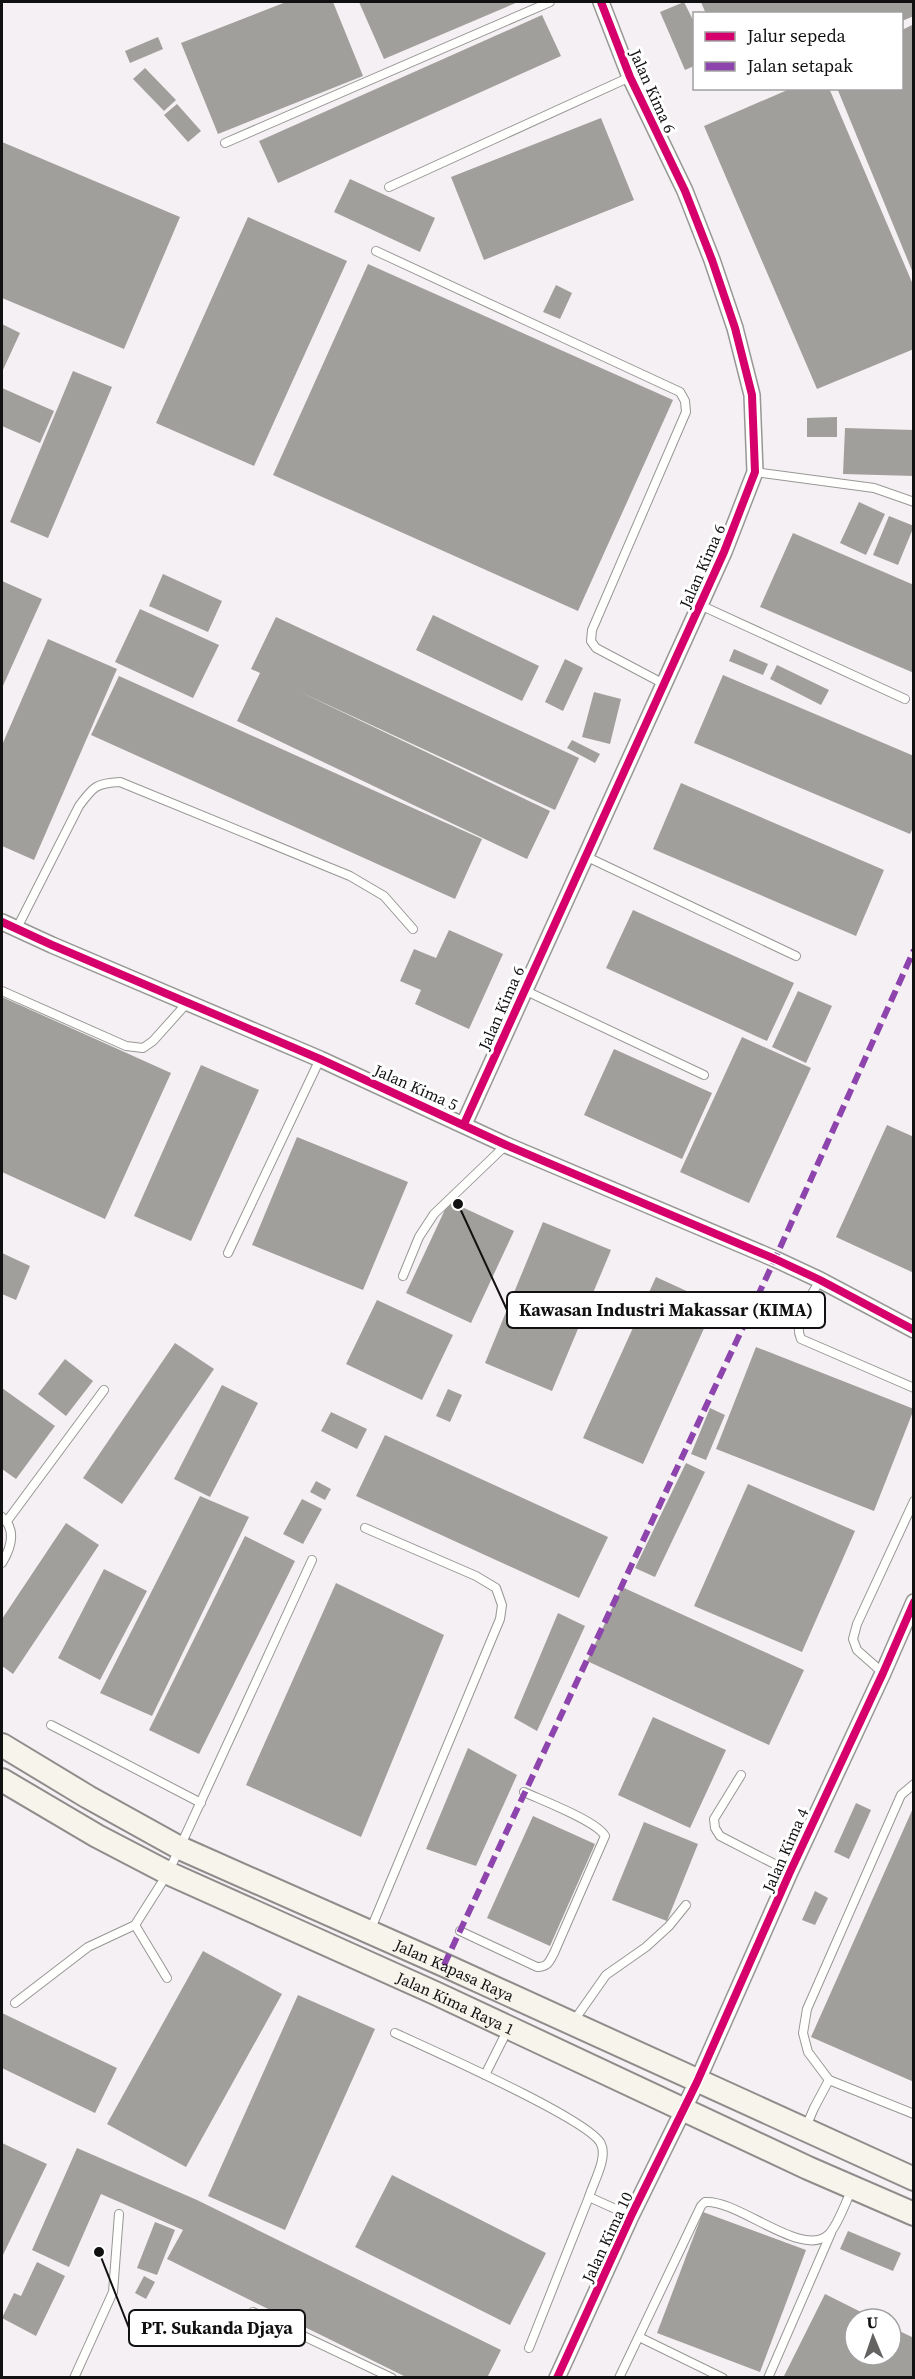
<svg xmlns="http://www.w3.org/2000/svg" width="915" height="2379" font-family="'Source Serif 4',serif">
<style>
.industrial{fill:#f5f0f3;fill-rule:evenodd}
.building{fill:#a19f9c}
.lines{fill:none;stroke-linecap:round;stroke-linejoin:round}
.lane-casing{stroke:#979795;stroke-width:10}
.street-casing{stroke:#979795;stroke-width:18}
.secondary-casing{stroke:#8e8d8b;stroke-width:26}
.lane{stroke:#fffffe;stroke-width:8}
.street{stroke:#fffffe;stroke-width:15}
.secondary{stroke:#f6f4eb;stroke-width:22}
.quiet{stroke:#8e44ad;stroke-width:6;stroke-dasharray:12 6;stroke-linecap:butt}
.cycleway-casing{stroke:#fff;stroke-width:11}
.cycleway{stroke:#d6006c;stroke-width:8}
.labels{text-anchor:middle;stroke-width:6;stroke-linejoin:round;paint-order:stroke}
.street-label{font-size:16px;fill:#111;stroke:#fff}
.leader{fill:none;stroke:#111;stroke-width:2}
.callout-dot{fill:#111;stroke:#fff;stroke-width:2}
.callout{fill:#fff;stroke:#111;stroke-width:2}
.callout-label{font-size:18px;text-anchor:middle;font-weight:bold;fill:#111}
</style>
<rect width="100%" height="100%" fill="#fdfcf7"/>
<path class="industrial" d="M2 2H913V2377L2 2378ZM694 14H902V88H694ZM855 2319H891V2355H855Z"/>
<g class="building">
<path d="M286 2H333L363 76 218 134 181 43Z"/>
<path d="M359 2H518L384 59Z"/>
<path d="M684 2 694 22V66L685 70 660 12Z"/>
<path d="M701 2H914V16L902 21V14H706Z"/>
<path d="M542 15 561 56 278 183 259 141Z"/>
<path d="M914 24V273H913L837 88H902V30Z"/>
<path d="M158 37 163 49 130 63 125 51Z"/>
<path d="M145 68 176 100 164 111 133 79Z"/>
<path d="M792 88H829L914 287V349L817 389 704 126Z"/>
<path d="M177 104 201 131 188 142 164 115Z"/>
<path d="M601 118 634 200 484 260 451 177Z"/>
<path d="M2 142 180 217 124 349 2 298Z"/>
<path d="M350 179 435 218 420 252 334 212Z"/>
<path d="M248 217 347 261 254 466 156 423Z"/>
<path d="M368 264 673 400 578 611 273 475Z"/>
<path d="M556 285 572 293 560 319 543 312Z"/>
<path d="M2 324 20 333 2 372Z"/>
<path d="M73 371 112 387 48 538 10 522Z"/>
<path d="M2 388 54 411 40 443 2 426Z"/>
<path d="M837 417V437H807V418Z"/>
<path d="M845 428 914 430V476L843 474Z"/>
<path d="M859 502 885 514 866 555 840 543Z"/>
<path d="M889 516 914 526 898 565 873 555Z"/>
<path d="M793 533 914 585V673L760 607Z"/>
<path d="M163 574 222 601 208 632 149 606Z"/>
<path d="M2 581 42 599 2 688Z"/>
<path d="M140 609 219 645 193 698 115 662Z"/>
<path d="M433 615 539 666 522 701 416 650Z"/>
<path d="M276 617 579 758 555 810 298 691 550 811 527 859 237 721 260 673 251 669Z"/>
<path d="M48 639 117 669 34 860 2 846V745Z"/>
<path d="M734 649 768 664 763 675 729 661Z"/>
<path d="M565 659 583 668 563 711 545 702Z"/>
<path d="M777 665 829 690 821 705 770 679Z"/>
<path d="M723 675 914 756V826L910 834 694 743Z"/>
<path d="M119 676 482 839 455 899 91 735Z"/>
<path d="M594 692 621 699 610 744 582 737Z"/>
<path d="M572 740 600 754 595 763 567 748Z"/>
<path d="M681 783 884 870 856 936 653 849Z"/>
<path d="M633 910 794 983 767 1041 606 968Z"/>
<path d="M449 930 503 954 469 1029 415 1004 421 990 400 981 414 949 436 958Z"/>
<path d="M798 991 832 1006 806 1063 772 1047Z"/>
<path d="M2 997 171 1073 105 1219 2 1172Z"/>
<path d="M742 1037 811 1068 749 1203 680 1172Z"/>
<path d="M614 1049 712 1093 682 1159 584 1115Z"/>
<path d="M201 1065 259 1090 191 1241 134 1216Z"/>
<path d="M887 1125 914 1137V1273L836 1237Z"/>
<path d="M297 1137 408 1182 363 1290 252 1245Z"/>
<path d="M449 1201 514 1231 471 1323 406 1293Z"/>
<path d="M543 1222 611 1250 552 1391 485 1363Z"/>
<path d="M2 1253 30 1266 16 1300 2 1294Z"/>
<path d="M656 1277 715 1304 643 1464 583 1438Z"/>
<path d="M377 1300 453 1335 422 1400 346 1364Z"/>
<path d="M175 1343 214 1369 122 1504 83 1478Z"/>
<path d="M756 1347 914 1409 874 1511 716 1449Z"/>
<path d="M65 1359 93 1381 66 1416 38 1394Z"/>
<path d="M222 1385 258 1403 210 1497 174 1479Z"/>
<path d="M2 1388 55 1426 16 1479 2 1469Z"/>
<path d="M448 1389 462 1395 450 1422 436 1416Z"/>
<path d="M710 1408 725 1415 706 1460 691 1454Z"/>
<path d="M331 1412 367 1429 357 1449 321 1431Z"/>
<path d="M385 1435 608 1537 579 1598 356 1496Z"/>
<path d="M686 1463 705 1472 655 1577 635 1568Z"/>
<path d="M316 1481 331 1489 325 1500 310 1492Z"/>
<path d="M748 1484 855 1531 802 1652 694 1606Z"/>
<path d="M200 1496 249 1517 152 1716 100 1693Z"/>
<path d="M302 1499 322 1509 303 1544 283 1534Z"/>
<path d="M66 1523 99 1545 13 1674 2 1666V1619Z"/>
<path d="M245 1536 295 1561 199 1754 149 1730Z"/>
<path d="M104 1569 147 1591 100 1680 58 1658Z"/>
<path d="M336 1583 444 1635 361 1837 246 1785Z"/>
<path d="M622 1587 804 1670 769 1745 587 1661Z"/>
<path d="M558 1613 585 1626 537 1731 514 1718Z"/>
<path d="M653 1717 726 1750 690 1828 618 1795Z"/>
<path d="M468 1748 517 1775 476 1866 426 1849Z"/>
<path d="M856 1803 871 1810 849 1859 834 1852Z"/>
<path d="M914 1806V2082L811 2037Z"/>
<path d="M533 1816 595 1844 550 1946 487 1918Z"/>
<path d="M644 1822 698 1844 667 1921 612 1900Z"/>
<path d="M815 1891 828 1898 815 1925 802 1920Z"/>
<path d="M203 1951 282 1994 186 2167 107 2124Z"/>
<path d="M298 1995 375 2029 285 2230 208 2196Z"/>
<path d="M2 2013 117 2068 95 2113 2 2068Z"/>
<path d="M2 2143 47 2164 2 2257Z"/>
<path d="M77 2148 197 2200 501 2350 487 2378H408L167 2259 183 2230 101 2194 69 2267 32 2250Z"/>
<path d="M392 2175 546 2253 510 2325 355 2247Z"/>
<path d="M703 2212 806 2250 760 2372 657 2333Z"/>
<path d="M155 2222 175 2230 157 2275 137 2268Z"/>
<path d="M848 2231 901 2253 893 2271 840 2249Z"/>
<path d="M37 2262 65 2276 36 2336 2 2318 14 2293 21 2296Z"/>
<path d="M144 2276 155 2282 146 2299 135 2293Z"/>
<path d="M825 2294 875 2319H855V2355H891V2327L914 2338V2378H783Z"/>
</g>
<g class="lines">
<g class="lane-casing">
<g id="lane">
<path d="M225 143 550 2"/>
<path d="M389 187 630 77"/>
<path d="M376 251 680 392 685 401 686 412 592 630 591 641 596 648 664 684"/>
<path d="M755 472 874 488 914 502"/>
<path d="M700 605 905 699"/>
<path d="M585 856 796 956"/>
<path d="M17 928 79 806C93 787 96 783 120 782L350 876 384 896 413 929"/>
<path d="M524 990 704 1075"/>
<path d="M2 991 126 1046 143 1048 153 1041 188 1002"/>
<path d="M228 1253 320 1059"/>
<path d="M403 1276 419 1237 434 1214 506 1145"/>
<path d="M820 1280C811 1297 792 1319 801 1339L914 1388"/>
<path d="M2 1517C17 1530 11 1548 2 1563"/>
<path d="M7 1521 104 1390"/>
<path d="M365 1528 476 1576 496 1588 502 1605 500 1619 370 1931"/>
<path d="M883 1673 857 1650 853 1639 857 1624 914 1501"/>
<path d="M51 1725 201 1803"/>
<path d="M741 1775 714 1819 715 1828 720 1836 790 1872"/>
<path d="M914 1784 901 1795 807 2009 803 2033 808 2052 829 2080 914 2114"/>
<path d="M135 1925 167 1978"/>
<path d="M460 1931 537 1967C548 1967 549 1962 554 1953L605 1836C597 1821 541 1800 524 1792"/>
<path d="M15 2003 88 1947 135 1925 168 1873 312 1560"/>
<path d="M573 2022 606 1975 646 1947 669 1926 686 1905"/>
<path d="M395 2033C427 2048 591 2120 601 2144 608 2158 593 2183 589 2197"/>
<path d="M485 2075 507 2031"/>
<path d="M806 2127 814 2108 829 2080"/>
<path d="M253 2312 392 2378"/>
<path d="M639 2337 723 2378"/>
<path d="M529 2348 589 2197 631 2216"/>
<path d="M74 2378 113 2292 119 2214"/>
<path d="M619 2378 701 2206 705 2202C738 2199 803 2260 829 2234 838 2225 846 2201 852 2189"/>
<path d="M768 2378 831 2233"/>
</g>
</g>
<g class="street-casing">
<g id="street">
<path d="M2 922 52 945 320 1059 506 1145 775 1259 820 1280 914 1330"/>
<path d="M464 1124 724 552 755 472 752 395 735 328 712 260 685 191 630 77 601 2"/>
<path d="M557 2378 631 2216 697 2082 790 1872 883 1673 914 1602"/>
</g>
</g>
<g class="secondary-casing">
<g id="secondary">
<path id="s1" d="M2 1745 88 1797 180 1848 444 1965 914 2179"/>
<path id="s2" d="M2 1780 97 1836 168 1873 435 1993 808 2168 914 2214"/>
</g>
</g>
<use href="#lane" class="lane"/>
<use href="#street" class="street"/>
<use href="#secondary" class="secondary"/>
<path class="quiet" d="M444 1965 775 1259 914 950"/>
<g class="cycleway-casing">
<g id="cycleway">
<path d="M2 922 52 945 320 1059 506 1145 775 1259 820 1280 914 1330"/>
<path d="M464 1124 724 552 755 472 752 395 735 328 712 260 685 191 630 77 601 2"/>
<path d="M557 2378 631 2216 697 2082 790 1872 883 1673 914 1602"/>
</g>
</g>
<use href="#cycleway" class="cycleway"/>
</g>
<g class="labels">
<g class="street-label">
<text transform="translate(653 91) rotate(66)" y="6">Jalan Kima 6</text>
<text transform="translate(702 566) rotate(-66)" y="6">Jalan Kima 6</text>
<text transform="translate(501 1008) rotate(-66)" y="6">Jalan Kima 6</text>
<text transform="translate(416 1087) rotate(24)" y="6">Jalan Kima 5</text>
<text transform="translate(785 1850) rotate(-66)" y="6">Jalan Kima 4</text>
<text dy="6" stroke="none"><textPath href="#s1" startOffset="506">Jalan Kapasa Raya</textPath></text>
<text dy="6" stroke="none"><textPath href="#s2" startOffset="506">Jalan Kima Raya 1</textPath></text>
<text transform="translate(607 2237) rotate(-65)" y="6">Jalan Kima 10</text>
</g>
</g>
<path class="leader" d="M458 1204L507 1310M99 2252L129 2328"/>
<g class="callout-dot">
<circle cx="458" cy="1204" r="6"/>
<circle cx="99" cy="2252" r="6"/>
</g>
<g class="callout">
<rect x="507" y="1292" width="318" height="36" rx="6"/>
<rect x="129" y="2310" width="176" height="36" rx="6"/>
</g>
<g class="callout-label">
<text x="666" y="1316">Kawasan Industri Makassar (KIMA)</text>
<text x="217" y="2334">PT. Sukanda Djaya</text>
</g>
<rect width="915" height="2379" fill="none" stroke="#111111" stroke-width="6"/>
<rect x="693" y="12" width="210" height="78" fill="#ffffff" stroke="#a0a0a0" stroke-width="1.5"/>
<rect x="705" y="32" width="30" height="9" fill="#d6006c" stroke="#a0a0a0" stroke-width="1.5"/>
<text x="747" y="42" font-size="18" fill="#111111">Jalur sepeda</text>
<rect x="705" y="62" width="30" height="9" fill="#8e44ad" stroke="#a0a0a0" stroke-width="1.5"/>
<text x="747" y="72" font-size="18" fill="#111111">Jalan setapak</text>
<g transform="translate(873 2337) rotate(358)"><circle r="28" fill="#ffffff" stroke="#a0a0a0" stroke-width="1.5"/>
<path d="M0-4.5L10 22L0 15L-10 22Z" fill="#646362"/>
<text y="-9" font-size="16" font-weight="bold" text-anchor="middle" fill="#111111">U</text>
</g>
</svg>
